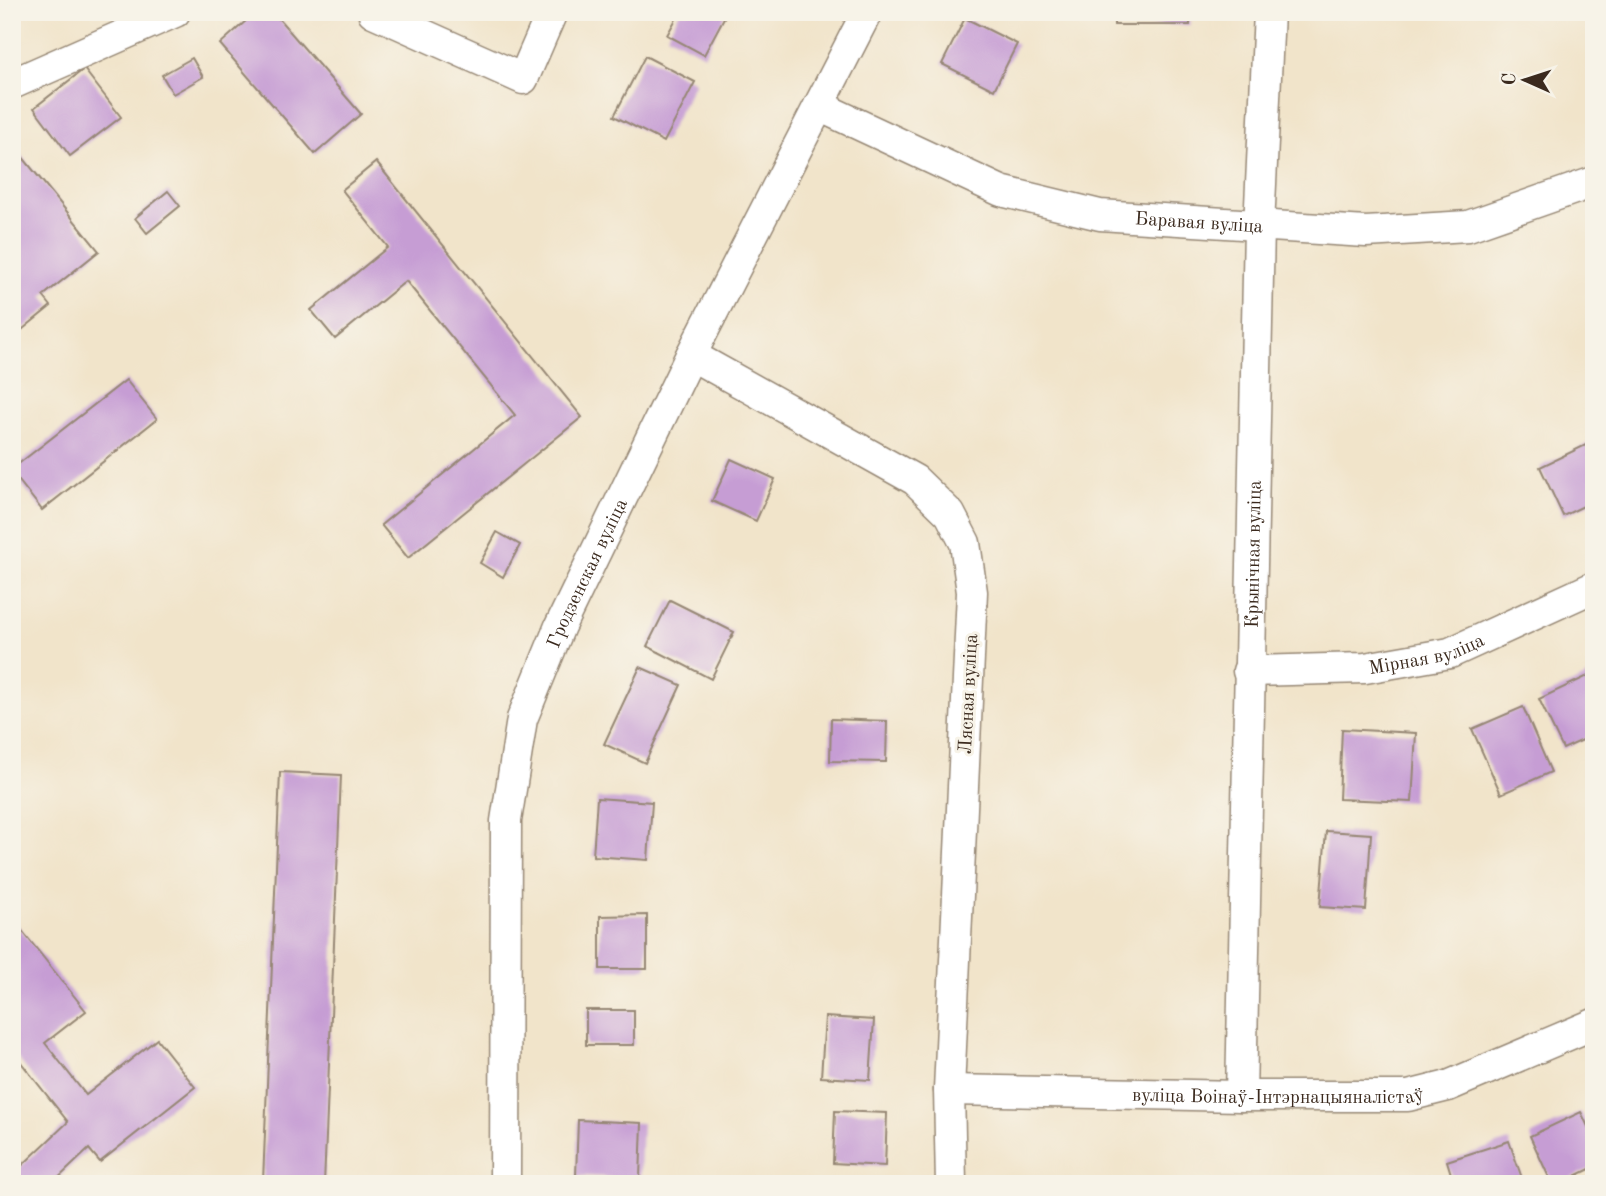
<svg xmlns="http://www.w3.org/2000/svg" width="1606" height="1196" font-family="'Old Standard TT',serif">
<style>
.building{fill:#c69dd4}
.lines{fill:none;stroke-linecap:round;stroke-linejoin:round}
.minor-casing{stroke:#968774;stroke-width:33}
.minor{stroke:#fff;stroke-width:30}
.labels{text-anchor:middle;stroke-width:6;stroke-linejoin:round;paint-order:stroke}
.street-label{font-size:19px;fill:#3b2a1e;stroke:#f7f3e8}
</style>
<rect width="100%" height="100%" fill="#f7f3e8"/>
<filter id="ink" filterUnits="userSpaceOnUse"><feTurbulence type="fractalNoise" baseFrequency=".0143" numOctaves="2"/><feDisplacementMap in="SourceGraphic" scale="14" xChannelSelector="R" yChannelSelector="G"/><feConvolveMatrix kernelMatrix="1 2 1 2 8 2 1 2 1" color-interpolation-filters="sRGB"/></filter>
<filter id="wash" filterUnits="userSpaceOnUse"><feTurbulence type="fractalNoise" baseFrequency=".00686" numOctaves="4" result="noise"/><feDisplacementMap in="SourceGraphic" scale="28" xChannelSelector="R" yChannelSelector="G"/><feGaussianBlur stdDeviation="1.57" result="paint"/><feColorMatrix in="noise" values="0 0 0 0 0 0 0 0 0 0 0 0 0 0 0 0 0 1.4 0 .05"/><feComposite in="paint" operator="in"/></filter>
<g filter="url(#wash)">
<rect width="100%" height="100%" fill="#f1e4ca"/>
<g id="blocks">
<g class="building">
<path d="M256 12H273L361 114 315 154 220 44Z"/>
<path d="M680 12H727L704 55 667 35Z"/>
<rect x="1114" y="12" width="76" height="13"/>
<path d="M965 18 1017 44 994 90 942 64Z"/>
<path d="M645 56 695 82 664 142 614 116Z"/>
<path d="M192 58 203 77 173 94 162 75Z"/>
<path d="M84 69 121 117 70 156 34 108Z"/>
<path d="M12 144 99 251 43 296 51 306 12 338V264L15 262 12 258Z"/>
<path d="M376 162 582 417 408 558 381 525 515 415 406 281 335 339 311 310 388 247 342 190Z"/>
<path d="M168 191 180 206 147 233 135 218Z"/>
<path d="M126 380 157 419 42 510 12 472V469Z"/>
<path d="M1594 441V501L1563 516 1540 467Z"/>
<path d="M731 459 775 479 756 521 712 501Z"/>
<path d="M497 532 520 545 503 577 480 563Z"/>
<path d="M670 600 734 632 711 679 647 646Z"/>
<path d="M640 667 681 685 645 763 604 744Z"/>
<path d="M1594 673V735L1563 749 1539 699Z"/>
<path d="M1523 707 1551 772 1501 794 1472 729Z"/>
<path d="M831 719 887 721 886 762 830 761Z"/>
<path d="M1342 729 1416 733 1412 802 1339 799Z"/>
<path d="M280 772 341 775 324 1184 263 1181Z"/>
<path d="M597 798 652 802 648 860 593 856Z"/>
<path d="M1326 831 1371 834 1366 910 1320 907Z"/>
<path d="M647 915V969H600V916Z"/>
<path d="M12 918 86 1011 45 1043 86 1095 157 1039 195 1087 100 1162 89 1149 52 1184H12V1175L68 1122 12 1051Z"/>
<rect x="586" y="1010" width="48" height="35"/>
<path d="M825 1017 874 1020 870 1080 821 1077Z"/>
<path d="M835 1111 887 1113 885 1166 833 1163Z"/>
<path d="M1581 1112 1594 1139V1167L1559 1184H1552L1530 1136Z"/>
<path d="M578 1120 642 1123 640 1178 576 1176Z"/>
<path d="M1509 1141 1524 1184H1454L1447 1161Z"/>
<path d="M1428 1175 1429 1184H1388V1182Z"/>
</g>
</g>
</g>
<g filter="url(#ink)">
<use href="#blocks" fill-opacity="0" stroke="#968774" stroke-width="2"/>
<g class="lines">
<g class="minor-casing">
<g id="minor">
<path d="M373 12 523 79 552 12"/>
<path d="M12 84 175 12"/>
<path id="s1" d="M819 106 1001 191 1100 215 1366 232 1468 226 1594 182"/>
<path d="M691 355 915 480 950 514 965 543 972 592 949 1090 951 1184"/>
<path id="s2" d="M1248 671 1365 668 1450 653 1594 587"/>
<path id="s3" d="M949 1090 1241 1096H1408L1448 1086 1594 1024"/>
<path id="s4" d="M1241 1096 1259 227 1269 12"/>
<path id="s5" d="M505 1184 506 821 522 719 560 626 691 355 867 12"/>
</g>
</g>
<use href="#minor" class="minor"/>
</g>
</g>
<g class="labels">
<g class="street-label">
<text dy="7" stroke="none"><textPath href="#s1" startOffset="402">Баравая вуліца</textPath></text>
<text dy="7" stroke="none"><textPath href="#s4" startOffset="542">Крынічная вуліца</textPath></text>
<text dy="7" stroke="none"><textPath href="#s5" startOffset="626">Гродзенская вуліца</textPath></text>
<text dy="7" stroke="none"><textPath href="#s2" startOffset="180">Мірная вуліца</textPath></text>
<text transform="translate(967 694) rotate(-87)" y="7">Лясная вуліца</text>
<text dy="7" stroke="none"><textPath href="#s3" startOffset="329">вуліца Воінаў-Інтэрнацыяналістаў</textPath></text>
</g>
</g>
<rect width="1606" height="1196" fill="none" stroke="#f7f3e8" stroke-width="42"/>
<g transform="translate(1525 80) rotate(273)" stroke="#f7f3e8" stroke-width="5" paint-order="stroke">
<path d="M0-5L12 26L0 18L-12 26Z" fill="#3b2a1e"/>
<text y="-10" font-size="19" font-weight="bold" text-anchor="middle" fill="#3b2a1e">С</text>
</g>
</svg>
